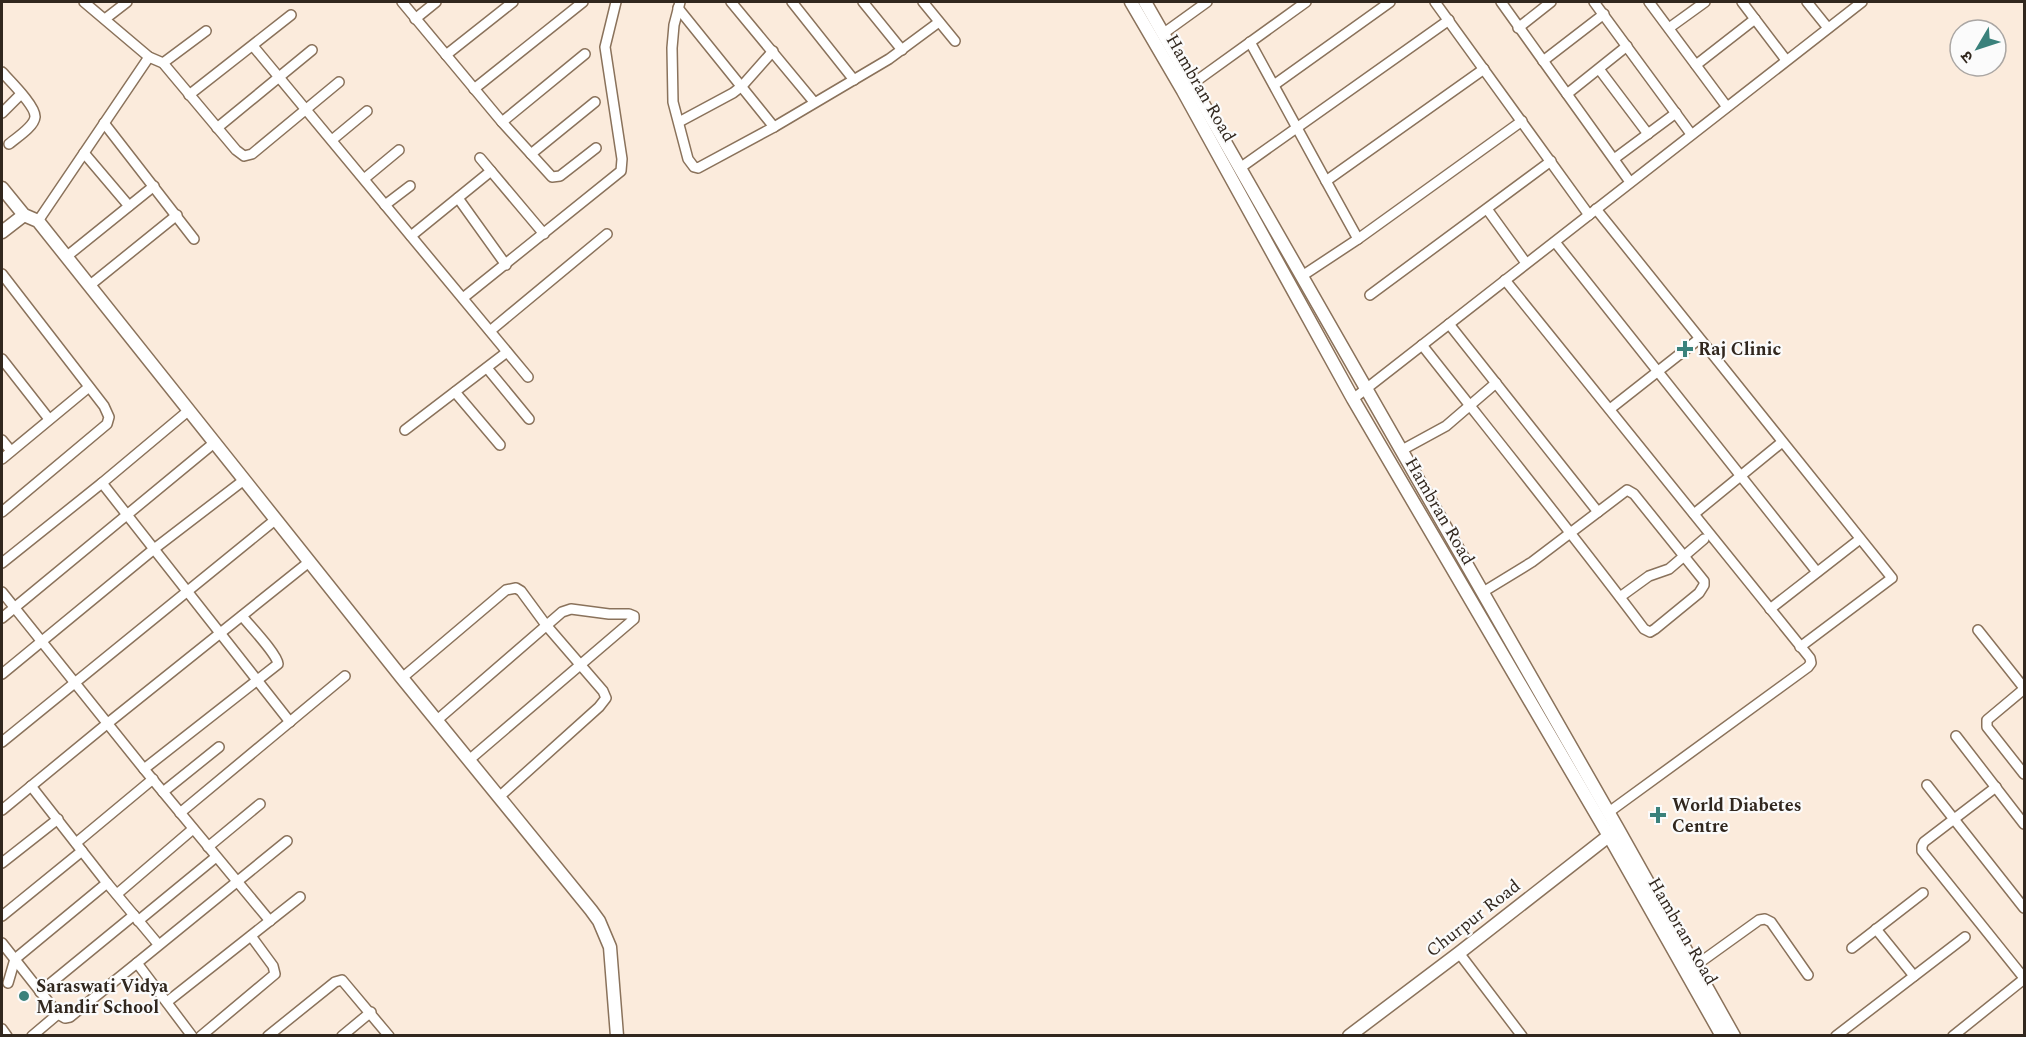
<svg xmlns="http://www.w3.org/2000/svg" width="2026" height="1037" font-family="Spectral,'Noto Sans Devanagari',serif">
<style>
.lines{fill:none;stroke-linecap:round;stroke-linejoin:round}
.street-casing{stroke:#8a725b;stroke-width:12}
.secondary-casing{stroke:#8a725b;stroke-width:15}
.street{stroke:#fff;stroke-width:9}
.secondary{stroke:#fff;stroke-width:12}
.poi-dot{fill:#3a817b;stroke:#fbfbfb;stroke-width:2}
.labels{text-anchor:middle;stroke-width:4.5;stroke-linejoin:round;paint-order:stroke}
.street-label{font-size:18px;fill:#31271e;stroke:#fbfbfb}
.poi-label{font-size:18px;font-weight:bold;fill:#31271e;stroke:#fbfbfb;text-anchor:start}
</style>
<rect width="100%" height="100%" fill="#fbebdc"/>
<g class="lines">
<g class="street-casing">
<g id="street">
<path d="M84 2 149 57 163 63 236 150 244 156 252 154 339 82"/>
<path d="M402 2 502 122 552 177 560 176 596 148"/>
<path d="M680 2 674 25 672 48 673 102 688 159 694 167 698 168 774 127 889 59 939 22"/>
<path d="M731 2 814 102"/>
<path d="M792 2 854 80"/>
<path d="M863 2 902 50"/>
<path d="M923 2 955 41"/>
<path d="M1435 2 1589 215"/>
<path d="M1501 2 1630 182"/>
<path d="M1594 2 1691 134"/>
<path d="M1649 2 1727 107"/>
<path d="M1742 2 1786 60"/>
<path d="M1807 2 1828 28"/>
<path d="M678 8 774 127"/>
<path d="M105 19 127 2"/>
<path d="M415 19 436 2"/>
<path d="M1518 28 1551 2"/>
<path d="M1669 28 1705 2"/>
<path d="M1164 33 1207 2"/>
<path d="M1250 42 1326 181"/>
<path d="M253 46 528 377"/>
<path d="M446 55 513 2"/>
<path d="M1543 61 1604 14"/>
<path d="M163 63 206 31"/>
<path d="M1696 65 1755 19"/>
<path d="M1599 69 1648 134"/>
<path d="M2 72C9 80 36 106 35 117 34 127 16 138 9 144"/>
<path d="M1274 85 1390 2"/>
<path d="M1188 87 1306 2"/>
<path d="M474 89 583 2"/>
<path d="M1567 94 1627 46"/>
<path d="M189 95 291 15"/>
<path d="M2 113 21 94"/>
<path d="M502 122 585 54"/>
<path d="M679 122 733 93 742 86 773 51"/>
<path d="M104 123 194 239"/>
<path d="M217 128 312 50"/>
<path d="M332 140 367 111"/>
<path d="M84 153 129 206"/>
<path d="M531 154 595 102"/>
<path d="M480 158 544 234"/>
<path d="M1614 159 1676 113"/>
<path d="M1240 168 1449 20"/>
<path d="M364 179 399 150"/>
<path d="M458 198 506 265"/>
<path d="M385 205 410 186"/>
<path d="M1487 209 1526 263"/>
<path d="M1596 209 1892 578 1800 647"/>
<path d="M38 221 149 57"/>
<path d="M411 236 491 171"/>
<path d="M1358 239 1326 181 1484 69"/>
<path d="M1555 242 1817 572"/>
<path d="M66 257 154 186"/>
<path d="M2 274 104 406 109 417 107 424 2 512"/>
<path d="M1302 276 1358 239 1522 121"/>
<path d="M1505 280 1810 658 1811 663 1808 667 1609 812"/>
<path d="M89 286 177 215"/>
<path d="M1370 295 1551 161"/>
<path d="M463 298 621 171 622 159 605 47 616 2"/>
<path d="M1449 324 1598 512"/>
<path d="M490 331 607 234"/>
<path d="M1422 345C1496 439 1572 533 1644 629L1650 632 1655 629 1699 593 1704 585V581L1634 494 1627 490 1532 562 1483 592"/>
<path d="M2 359 49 419"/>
<path d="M487 368 529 419"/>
<path d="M455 392 500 445"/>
<path d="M1353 399 1862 2"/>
<path d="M1610 409 1699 339"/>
<path d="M188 411 102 483 290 722"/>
<path d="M405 430 507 352"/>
<path d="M2 440 11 451"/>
<path d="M1402 450 1446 426 1496 383"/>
<path d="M2 459 89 387"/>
<path d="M1694 514 1781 443"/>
<path d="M2 563 102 483"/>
<path d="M2 592 144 769 270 921"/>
<path d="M1620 597 1649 576 1669 569 1704 539"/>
<path d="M1770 609 1860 539"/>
<path d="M2 618 214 443"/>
<path d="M1978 630 2024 688"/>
<path d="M2 674 154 549 244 480"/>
<path d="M402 678 506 590 516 588 521 591 546 625 603 691 606 698 599 707 499 797"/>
<path d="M2024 689 1987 720V727L2024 774"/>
<path d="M436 721 562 612 571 609 609 614H629L634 616V619L469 760"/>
<path d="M1956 736 2024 824"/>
<path d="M2 742 275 520"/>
<path d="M144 769 278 664C277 654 250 626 242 616"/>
<path d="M1927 785 2024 908"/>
<path d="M31 786 107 883 158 944"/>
<path d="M1996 787 1924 842 1922 846V851L2024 978"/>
<path d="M163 792 219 747"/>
<path d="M2 810 108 723 309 562"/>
<path d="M180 813 345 676"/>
<path d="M76 843 153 779"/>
<path d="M208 847 260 804"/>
<path d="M2 863 58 819"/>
<path d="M117 894 193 829"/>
<path d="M2 916 82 851"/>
<path d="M138 921 216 857"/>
<path d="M1876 929 1914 976"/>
<path d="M2 943 58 1014 65 1018 70 1017 137 963"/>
<path d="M1852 948 1923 893"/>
<path d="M1459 953 1522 1036"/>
<path d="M1695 966 1759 920 1765 919 1771 922 1808 975"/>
<path d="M8 983 15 959 107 883"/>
<path d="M40 992 134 915"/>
<path d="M167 1002 300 897"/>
<path d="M2 1029 7 1036"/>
<path d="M32 1036 58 1014"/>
<path d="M192 1036 137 963 287 841"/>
<path d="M201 1036 275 974 273 966 251 936"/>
<path d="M268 1036 335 982 342 980 389 1036"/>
<path d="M342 1036 371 1012"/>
<path d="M1836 1036 1965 937"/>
<path d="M1953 1036 2024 979"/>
</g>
</g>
<g class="secondary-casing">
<g id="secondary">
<path d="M1131 2 1183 91 1353 399 1609 836 1722 1036"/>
<path d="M1145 2 1618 829 1734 1036"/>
<path d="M2 188 24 215 38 221 402 678 591 910 599 921 610 947 617 1036"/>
<path d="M2 232 24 215"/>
<path d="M1349 1036 1459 953 1615 831"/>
</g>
</g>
<use href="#street" class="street"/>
<use href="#secondary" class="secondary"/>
</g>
<g class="poi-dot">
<path d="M1682 340h6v6h6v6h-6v6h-6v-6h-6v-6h6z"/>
<path d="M1655 806h6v6h6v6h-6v6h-6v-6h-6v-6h6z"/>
<circle cx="24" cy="996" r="6"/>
</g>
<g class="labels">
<g class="street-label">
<text transform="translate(1201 88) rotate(60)" y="6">Hambran Road</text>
<text transform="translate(1440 511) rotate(60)" y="6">Hambran Road</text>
<text transform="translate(1473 918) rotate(-38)" y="6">Churpur Road</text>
<text transform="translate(1683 931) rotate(60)" y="6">Hambran Road</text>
</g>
<g class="poi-label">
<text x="1698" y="355">Raj Clinic</text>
<text x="1672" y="811">World Diabetes<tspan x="1672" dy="21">Centre</tspan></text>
<text x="36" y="992">Saraswati Vidya<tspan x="36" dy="21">Mandir School</tspan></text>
</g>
</g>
<rect width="2026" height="1037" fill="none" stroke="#31271e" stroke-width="6"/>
<g transform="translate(1978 48) rotate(231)"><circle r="28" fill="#fbfbfb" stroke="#aaa6a3" stroke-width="1.5"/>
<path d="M0-4.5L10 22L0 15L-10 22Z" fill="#3a817b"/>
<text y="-9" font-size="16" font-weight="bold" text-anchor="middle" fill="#31271e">उ</text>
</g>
</svg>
